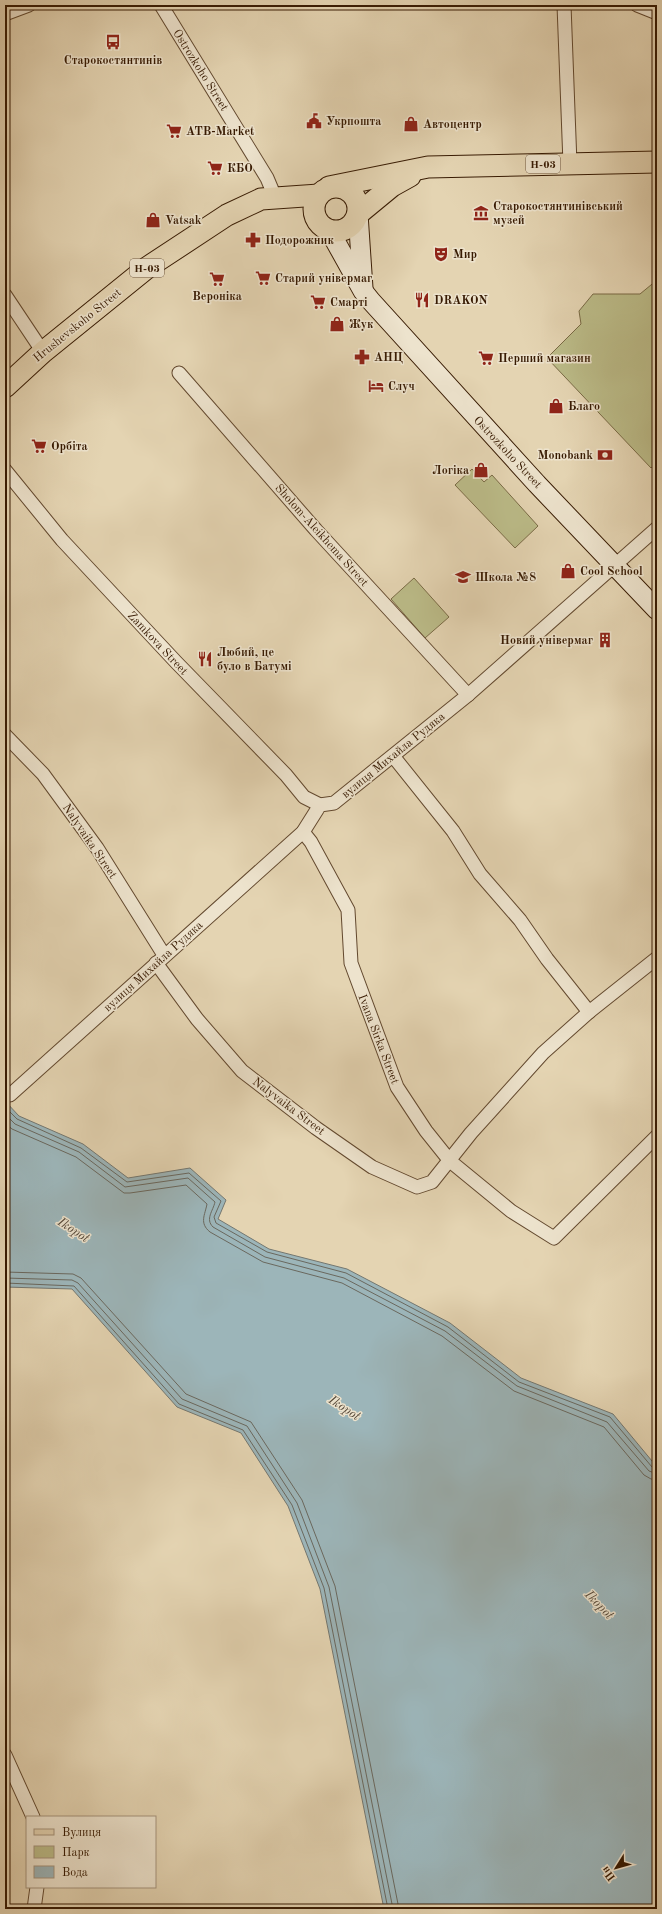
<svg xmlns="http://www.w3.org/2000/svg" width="662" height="1914" font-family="'Old Standard TT',serif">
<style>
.green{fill:#bb8;stroke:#7a6b46}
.water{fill:#9cb5b9;stroke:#747770}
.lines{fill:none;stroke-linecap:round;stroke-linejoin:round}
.shore{stroke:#6a685e;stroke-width:1}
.street-casing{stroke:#63492f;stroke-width:15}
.secondary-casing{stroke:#381b03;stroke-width:21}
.primary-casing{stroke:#381b03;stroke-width:23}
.street{stroke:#ede3cd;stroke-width:13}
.secondary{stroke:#ede3cd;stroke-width:19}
.primary{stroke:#e4d4b2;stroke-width:21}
.labels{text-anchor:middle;stroke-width:3;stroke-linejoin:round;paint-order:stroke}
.shield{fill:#ede3cd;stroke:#6e5740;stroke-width:1}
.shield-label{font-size:11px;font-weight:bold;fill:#381b03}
.poi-label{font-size:12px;font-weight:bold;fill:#381b03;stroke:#ede3cd;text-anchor:start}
.street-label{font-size:12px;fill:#381b03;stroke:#ede3cd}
.water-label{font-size:13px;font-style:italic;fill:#56493a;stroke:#ede3cd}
</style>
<rect width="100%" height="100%" fill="#e4d4b2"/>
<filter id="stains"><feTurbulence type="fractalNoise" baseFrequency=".005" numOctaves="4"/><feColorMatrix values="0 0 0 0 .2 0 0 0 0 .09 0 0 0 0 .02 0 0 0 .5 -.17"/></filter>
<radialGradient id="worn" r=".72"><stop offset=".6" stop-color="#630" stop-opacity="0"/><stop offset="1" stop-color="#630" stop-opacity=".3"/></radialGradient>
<g class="green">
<path d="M657 280V462L651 468 547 358 581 324 579 311 593 294H640Z"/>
<path d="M472 469 484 482 492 475 538 526 515 548 455 485Z"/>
<path d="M414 578 449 617 425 638 391 599Z"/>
</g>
<path class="water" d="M5 1101 19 1116 83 1144 128 1178 190 1168 226 1200 218 1219 269 1249 347 1269 450 1323 521 1378 613 1414 657 1467V1909H384L320 1589 288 1506 241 1433 177 1407 72 1289 5 1287Z"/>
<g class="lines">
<g class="shore">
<path d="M5 1107 17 1119 81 1148 127 1182 189 1173 221 1201 214 1217 216 1223 267 1252 346 1273 448 1327 519 1382 610 1417 652 1467 657 1469"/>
<path d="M5 1114 15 1124 79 1152 125 1187 188 1178 215 1202C213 1211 205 1219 213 1227L265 1257 344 1278 445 1331 517 1386 607 1422 649 1471 657 1474"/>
<path d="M5 1123 12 1129 76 1157 124 1193H130L186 1185 207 1204C205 1215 199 1223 210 1232L263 1262 342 1283 442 1336 514 1391 604 1427 644 1475 651 1479 657 1480"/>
<path d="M5 1272 73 1274 81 1278 186 1394 251 1422 302 1500 335 1586 399 1909"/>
<path d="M5 1278 72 1280 78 1283 182 1399 247 1426 297 1503 329 1587 393 1909"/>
<path d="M5 1283 74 1286 179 1404 243 1430 292 1505 324 1588 388 1909"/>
</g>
<g class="street-casing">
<g id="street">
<path d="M161 5 267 178 275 197"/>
<path d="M564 5 570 164"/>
<path d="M637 5 657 13"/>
<path d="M5 14 29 5"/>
<path d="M5 295 43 352"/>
<path d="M179 373 316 530 468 695"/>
<path d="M5 470 62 540 176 662 286 775 304 797 320 805"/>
<path d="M5 735 43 774 97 848 164 955"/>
<path d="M393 756 453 831 480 874 520 920 547 959 589 1012"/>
<path d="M303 832 311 842 348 910 351 963 397 1087 426 1131 450 1161 511 1211 554 1238 657 1136"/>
<path d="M156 963 197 1019 242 1071 316 1128 372 1167 417 1187 432 1182 471 1133 543 1053 589 1012 657 958"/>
<path d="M10 1095 303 832 320 805 334 803 468 695 657 528"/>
<path d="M5 1755 33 1817"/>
<path d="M34 1909 37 1887"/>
</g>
</g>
<g class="secondary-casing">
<g id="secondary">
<path d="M358 214 363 288"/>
<path d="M329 230 363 291 371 301 537 484 657 610"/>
</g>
</g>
<g class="primary-casing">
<g id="primary">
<circle cx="336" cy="209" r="22"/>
<path d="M329 187 428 167 657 162"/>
<path d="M358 214 392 186 410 176"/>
<path d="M5 387 43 352 148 267 227 215 261 199 319 195"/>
</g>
</g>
<use href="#street" class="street"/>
<use href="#secondary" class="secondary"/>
<use href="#primary" class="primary"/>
</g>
<defs>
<g id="bus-bare" transform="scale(1.2)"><path d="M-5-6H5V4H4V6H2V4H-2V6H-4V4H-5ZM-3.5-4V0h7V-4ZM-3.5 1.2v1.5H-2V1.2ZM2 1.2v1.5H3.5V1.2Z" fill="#8f2418" stroke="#ede3cd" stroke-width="2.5" paint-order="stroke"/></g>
<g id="civic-bare" transform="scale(1.2)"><path d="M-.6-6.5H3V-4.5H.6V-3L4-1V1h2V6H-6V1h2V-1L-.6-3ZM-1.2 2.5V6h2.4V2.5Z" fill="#8f2418" stroke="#ede3cd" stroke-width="2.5" paint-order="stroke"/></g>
<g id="shop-bare" transform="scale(1.2)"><path d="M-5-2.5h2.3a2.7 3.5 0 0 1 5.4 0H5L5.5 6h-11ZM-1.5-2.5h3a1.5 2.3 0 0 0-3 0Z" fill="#8f2418" stroke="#ede3cd" stroke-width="2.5" paint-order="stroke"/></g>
<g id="supermarket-bare" transform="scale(1.2)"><path d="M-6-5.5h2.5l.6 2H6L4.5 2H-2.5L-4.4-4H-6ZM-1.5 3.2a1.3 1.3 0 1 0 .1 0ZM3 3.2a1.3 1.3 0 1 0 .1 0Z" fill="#8f2418" stroke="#ede3cd" stroke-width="2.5" paint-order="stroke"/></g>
<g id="museum-bare" transform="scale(1.2)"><path d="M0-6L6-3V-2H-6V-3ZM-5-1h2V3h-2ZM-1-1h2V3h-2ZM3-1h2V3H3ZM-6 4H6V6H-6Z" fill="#8f2418" stroke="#ede3cd" stroke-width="2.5" paint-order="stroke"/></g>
<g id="pharmacy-bare" transform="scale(1.2)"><path d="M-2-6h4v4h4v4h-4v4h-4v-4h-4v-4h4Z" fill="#8f2418" stroke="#ede3cd" stroke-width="2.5" paint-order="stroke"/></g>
<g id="theatre-bare" transform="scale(1.2)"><path d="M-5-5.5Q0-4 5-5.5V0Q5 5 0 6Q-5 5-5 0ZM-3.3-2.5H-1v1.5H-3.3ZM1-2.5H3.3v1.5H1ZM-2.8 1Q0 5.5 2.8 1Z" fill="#8f2418" stroke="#ede3cd" stroke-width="2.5" paint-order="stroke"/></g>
<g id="restaurant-bare" transform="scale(1.2)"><path d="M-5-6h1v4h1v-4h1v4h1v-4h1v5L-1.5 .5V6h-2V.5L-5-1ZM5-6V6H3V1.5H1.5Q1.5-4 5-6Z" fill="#8f2418" stroke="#ede3cd" stroke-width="2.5" paint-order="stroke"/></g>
<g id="hotel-bare" transform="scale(1.2)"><path d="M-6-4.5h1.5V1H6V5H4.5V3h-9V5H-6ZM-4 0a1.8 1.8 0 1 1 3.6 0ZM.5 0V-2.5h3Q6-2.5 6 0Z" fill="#8f2418" stroke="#ede3cd" stroke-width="2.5" paint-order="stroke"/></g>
<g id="bank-bare" transform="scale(1.2)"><path d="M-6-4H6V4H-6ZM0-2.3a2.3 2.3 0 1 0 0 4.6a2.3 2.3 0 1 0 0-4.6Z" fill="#8f2418" stroke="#ede3cd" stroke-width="2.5" paint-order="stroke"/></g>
<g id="school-bare" transform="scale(1.2)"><path d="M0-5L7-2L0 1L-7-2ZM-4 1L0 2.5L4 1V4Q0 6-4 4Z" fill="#8f2418" stroke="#ede3cd" stroke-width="2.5" paint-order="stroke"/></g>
<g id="building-bare" transform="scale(1.2)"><path d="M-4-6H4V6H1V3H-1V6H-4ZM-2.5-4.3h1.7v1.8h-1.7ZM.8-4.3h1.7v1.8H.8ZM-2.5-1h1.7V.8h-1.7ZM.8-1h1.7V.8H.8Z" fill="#8f2418" stroke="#ede3cd" stroke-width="2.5" paint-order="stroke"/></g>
</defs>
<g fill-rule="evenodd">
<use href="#bus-bare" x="113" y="42"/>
<use href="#civic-bare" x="314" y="121"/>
<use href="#shop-bare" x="411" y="124"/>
<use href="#supermarket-bare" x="174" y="131"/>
<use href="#supermarket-bare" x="215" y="168"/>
<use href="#museum-bare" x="481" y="213"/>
<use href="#shop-bare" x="153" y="220"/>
<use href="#pharmacy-bare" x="253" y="240"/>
<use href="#theatre-bare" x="441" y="254"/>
<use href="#supermarket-bare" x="263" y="278"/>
<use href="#supermarket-bare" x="217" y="279"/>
<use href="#restaurant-bare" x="422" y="300"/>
<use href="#supermarket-bare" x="318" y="302"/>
<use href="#shop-bare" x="337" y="324"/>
<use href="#pharmacy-bare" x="362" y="357"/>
<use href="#supermarket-bare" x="486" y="358"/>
<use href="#hotel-bare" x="376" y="386"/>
<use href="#shop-bare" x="556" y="406"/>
<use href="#supermarket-bare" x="39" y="446"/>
<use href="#bank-bare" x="605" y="455"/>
<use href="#shop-bare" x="481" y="470"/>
<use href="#shop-bare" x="568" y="571"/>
<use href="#school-bare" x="463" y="577"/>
<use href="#building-bare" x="605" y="640"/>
<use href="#restaurant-bare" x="205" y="659"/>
</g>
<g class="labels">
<g class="shield">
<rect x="526" y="155" width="34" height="18" rx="3"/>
<rect x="130" y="259" width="34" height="18" rx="3"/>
</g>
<g class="shield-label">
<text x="543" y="168">Н-03</text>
<text x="147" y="272">Н-03</text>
</g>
<g class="poi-label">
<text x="113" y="64" text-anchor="middle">Старокостянтинів</text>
<text x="326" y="125">Укрпошта</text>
<text x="423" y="128">Автоцентр</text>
<text x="186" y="135">ATB-Market</text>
<text x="227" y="172">КБО</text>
<text x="493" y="210">Старокостянтинівський<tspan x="493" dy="14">музей</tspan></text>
<text x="165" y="224">Vatsak</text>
<text x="265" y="244">Подорожник</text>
<text x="453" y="258">Мир</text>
<text x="275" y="282">Старий універмаг</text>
<text x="217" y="300" text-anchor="middle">Вероніка</text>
<text x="434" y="304">DRAKON</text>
<text x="330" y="306">Смарті</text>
<text x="349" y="328">Жук</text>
<text x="374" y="361">АНЦ</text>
<text x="498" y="362">Перший магазин</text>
<text x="388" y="390">Случ</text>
<text x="568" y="410">Благо</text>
<text x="51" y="450">Орбіта</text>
<text x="593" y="459" text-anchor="end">Monobank</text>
<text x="469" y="474" text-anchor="end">Логіка</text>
<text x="580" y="575">Cool School</text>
<text x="475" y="581">Школа №8</text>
<text x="593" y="644" text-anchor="end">Новий універмаг</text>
<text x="217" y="656">Любий, це<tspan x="217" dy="14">було в Батумі</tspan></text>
</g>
<g class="street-label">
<text transform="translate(201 70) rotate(58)" y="4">Ostrozkoho Street</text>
<text transform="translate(77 325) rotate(-39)" y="4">Hrushevskoho Street</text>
<text transform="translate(508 452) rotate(47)" y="4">Ostrozkoho Street</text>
<text transform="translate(322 535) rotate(48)" y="4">Sholom-Aleikhema Street</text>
<text transform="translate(158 643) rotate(47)" y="4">Zamkova Street</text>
<text transform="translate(393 755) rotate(-39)" y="4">вулиця Михайла Рудяка</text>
<text transform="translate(90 841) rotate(56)" y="4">Nalyvaika Street</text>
<text transform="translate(153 966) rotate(-42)" y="4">вулиця Михайла Рудяка</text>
<text transform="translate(379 1039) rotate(69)" y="4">Ivana Sirka Street</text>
<text transform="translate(289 1106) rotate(37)" y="4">Nalyvaika Street</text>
</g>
<g class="water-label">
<text transform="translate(74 1229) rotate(33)" y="5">Ikopot</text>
<text transform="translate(345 1407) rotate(33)" y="5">Ikopot</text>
<text transform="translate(600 1604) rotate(46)" y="5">Ikopot</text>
</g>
</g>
<rect width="662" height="1914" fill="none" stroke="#e4d4b2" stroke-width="20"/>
<rect x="6" y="6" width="650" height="1902" fill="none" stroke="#381b03" stroke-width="2"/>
<rect x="10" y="10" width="642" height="1894" fill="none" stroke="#381b03"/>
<rect x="26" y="1816" width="130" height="72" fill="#ede3cd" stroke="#a5937c"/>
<rect x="34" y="1829" width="20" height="6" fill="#e4d4b2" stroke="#a5937c"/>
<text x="62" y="1836" font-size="12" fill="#381b03">Вулиця</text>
<rect x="34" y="1846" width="20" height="12" fill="#bbbb88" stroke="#a5937c"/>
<text x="62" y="1856" font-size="12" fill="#381b03">Парк</text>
<rect x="34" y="1866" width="20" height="12" fill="#9cb5b9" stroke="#a5937c"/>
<text x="62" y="1876" font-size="12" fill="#381b03">Вода</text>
<g transform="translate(616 1868) rotate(233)" stroke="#ede3cd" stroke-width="3" paint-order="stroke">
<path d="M0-3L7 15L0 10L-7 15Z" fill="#381b03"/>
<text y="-6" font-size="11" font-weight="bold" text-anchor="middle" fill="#381b03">Пн</text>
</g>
<rect width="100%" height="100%" filter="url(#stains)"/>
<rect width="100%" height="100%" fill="url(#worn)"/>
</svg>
